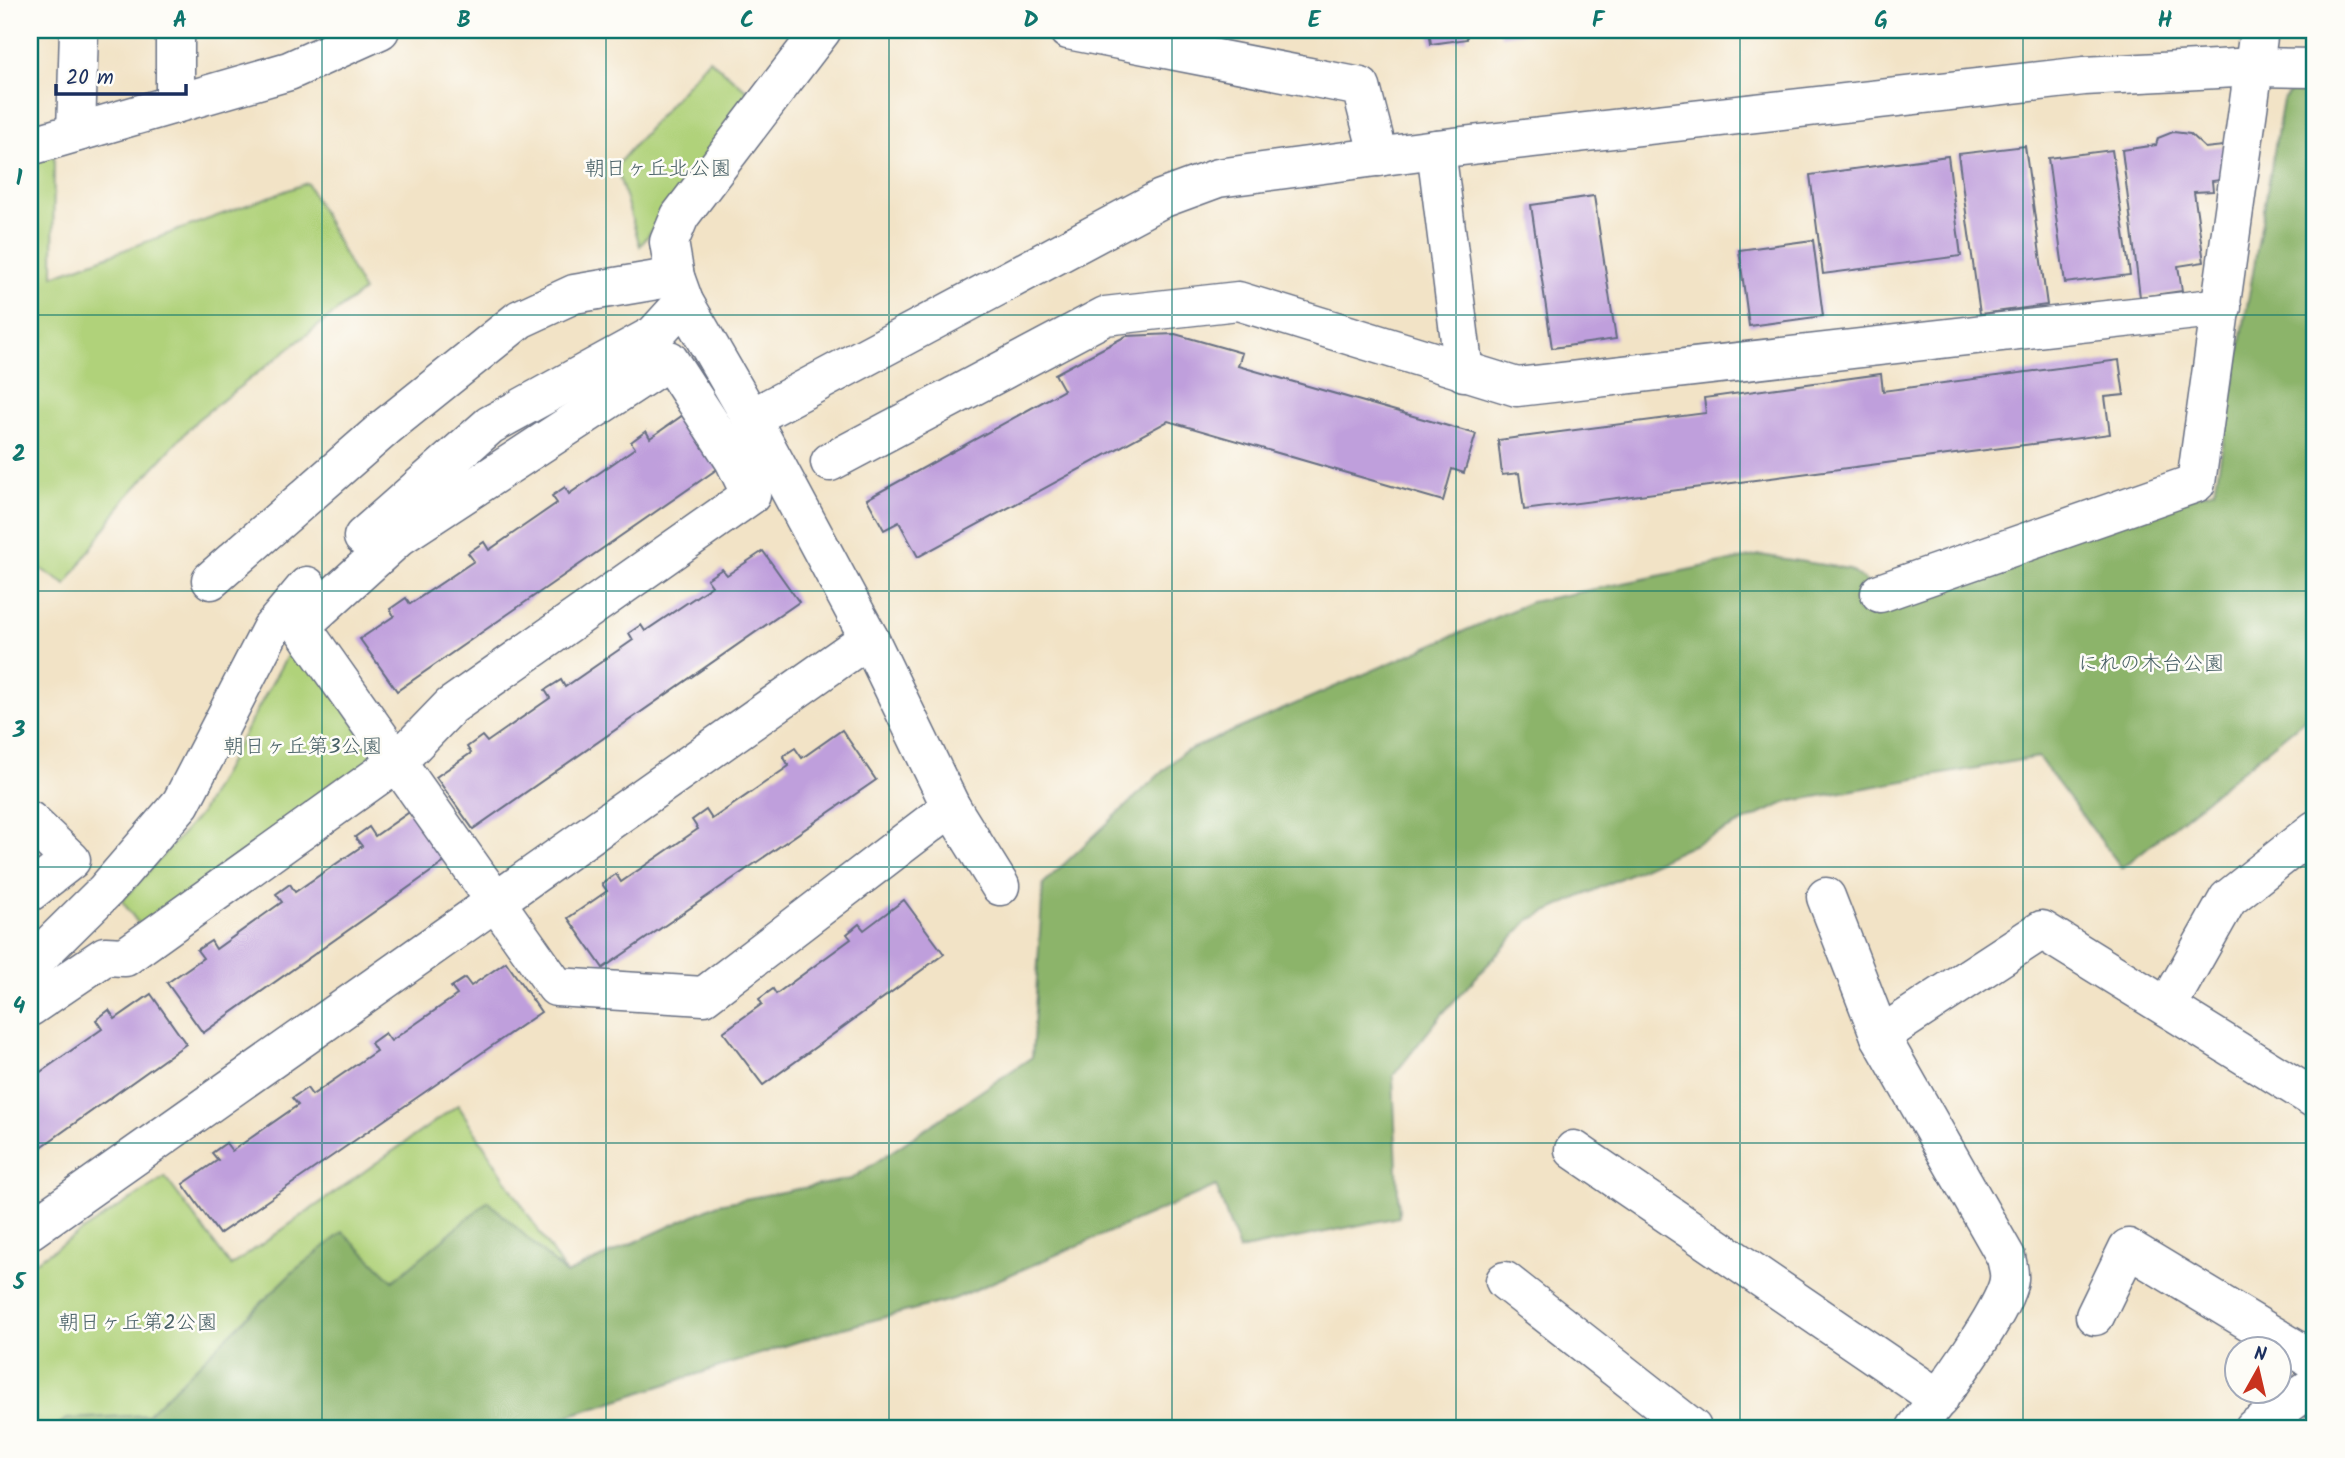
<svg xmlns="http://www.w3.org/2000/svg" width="2345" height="1458" font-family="Kalam,'Klee One',sans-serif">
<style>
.green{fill:#b0d27a;stroke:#66806c;stroke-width:2}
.forest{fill:#8cb46a;stroke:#547264;stroke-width:2}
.building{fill:#bf9fdc}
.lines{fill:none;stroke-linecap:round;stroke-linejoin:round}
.minor-casing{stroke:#666e82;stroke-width:41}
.minor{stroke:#fff;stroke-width:38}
.grid{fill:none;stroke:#0f766e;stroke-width:2;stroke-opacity:0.55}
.labels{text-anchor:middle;stroke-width:5;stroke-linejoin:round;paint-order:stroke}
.park-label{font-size:21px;fill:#486066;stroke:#fdfcf7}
.neatline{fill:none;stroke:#0f766e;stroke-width:2.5}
.grid-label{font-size:23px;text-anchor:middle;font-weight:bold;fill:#0f766e}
</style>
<rect width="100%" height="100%" fill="#fdfcf7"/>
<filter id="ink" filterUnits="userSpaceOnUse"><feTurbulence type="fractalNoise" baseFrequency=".0143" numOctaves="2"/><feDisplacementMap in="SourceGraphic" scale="14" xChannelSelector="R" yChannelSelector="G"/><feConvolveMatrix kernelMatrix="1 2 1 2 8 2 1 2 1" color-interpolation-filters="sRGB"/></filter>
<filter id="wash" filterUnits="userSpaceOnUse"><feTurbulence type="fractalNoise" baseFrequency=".00686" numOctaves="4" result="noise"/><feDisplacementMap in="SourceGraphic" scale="28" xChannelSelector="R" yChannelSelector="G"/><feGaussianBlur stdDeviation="1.57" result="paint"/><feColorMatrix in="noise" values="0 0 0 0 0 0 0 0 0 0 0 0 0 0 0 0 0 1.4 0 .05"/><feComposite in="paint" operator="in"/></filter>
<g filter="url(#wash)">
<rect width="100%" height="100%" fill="#f2e3c6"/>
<g class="green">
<path d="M709 59 755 97 640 246 616 166Z"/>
<path d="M54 150 53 276 307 183 363 291 197 420 125 499 66 585 30 562V157Z"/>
<path d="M295 641 372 747 370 766 143 930 122 901 200 814Z"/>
<path d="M458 1105 566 1274 309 1428H30V1265L165 1177 231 1266Z"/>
</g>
<path class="forest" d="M2296 84 2315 87V711L2122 868 2038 757 1787 802 1529 920 1443 1013 1393 1076 1399 1217 1239 1250 1216 1186 954 1299 828 1332 549 1422 538 1428H54L66 1419 147 1415 295 1270 343 1232 393 1281 488 1201 566 1274 718 1204 851 1179 1032 1057 1043 884 1182 753 1531 602 1760 555 1849 569 1881 593 2215 490 2283 100Z"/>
<g id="blocks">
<g class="building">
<path d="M1429 30H1466L1467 39 1431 44Z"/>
<path d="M1500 30H1534V31L1501 36Z"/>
<path d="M2173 132 2190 134 2205 148 2223 146 2228 179 2212 181 2213 191 2194 192 2204 262 2178 266 2182 291 2140 297 2122 150 2156 145 2158 138Z"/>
<path d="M2025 146 2047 305 1980 314 1958 154Z"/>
<path d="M2112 150 2130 275 2065 283 2048 158Z"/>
<path d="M1948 156 1961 256 1823 274 1810 175Z"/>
<path d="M1594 196 1616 339 1552 348 1531 205Z"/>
<path d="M1813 240 1823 316 1749 326 1739 250Z"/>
<path d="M1175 334 1242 353 1238 366 1476 434 1464 473 1452 469 1443 501 1168 421 918 557 899 522 884 530 867 499 1064 390 1055 374 1126 336Z"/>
<path d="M2119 360 2124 395 2105 397 2110 434 1524 510 1519 473 1502 475 1498 440 1706 413 1704 398 1881 374 1883 391Z"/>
<path d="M686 413 723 465 397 691 360 639 394 616 390 609 406 598 410 604 474 561 468 553 484 542 489 550 557 503 552 496 565 487 569 494 635 448 631 442 646 431 650 438Z"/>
<path d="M763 551 799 602 473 829 436 777 471 753 467 747 482 736 487 742 550 698 545 690 561 680 565 687 633 640 629 633 641 625 645 631 712 586 707 579 722 569 727 575Z"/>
<path d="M842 730 876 780 603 968 568 918 607 891 602 884 616 874 621 882 698 829 692 820 706 810 712 819 789 766 783 756 795 748 802 758Z"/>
<path d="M411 811 446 861 203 1033 167 983 203 958 197 950 211 941 216 949 282 902 276 894 290 884 295 892 362 846 355 837 369 827 375 836Z"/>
<path d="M904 900 944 954 763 1085 723 1032 762 1004 759 999 773 989 776 994 851 939 847 934 859 924 864 930Z"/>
<path d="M506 962 541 1012 219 1234 183 1184 218 1160 212 1153 226 1143 232 1151 298 1105 292 1098 307 1088 312 1095 376 1051 371 1043 385 1033 391 1041 457 995 451 987 465 978 471 986Z"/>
<path d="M151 994 186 1044 30 1155V1066L36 1075 102 1029 96 1020 109 1010 115 1019Z"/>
</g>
</g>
</g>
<g filter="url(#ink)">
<use href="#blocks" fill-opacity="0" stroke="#666e82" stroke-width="2"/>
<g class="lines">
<g class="minor-casing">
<g id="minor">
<path d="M175 30V104"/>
<path d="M822 30 680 216 669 242 675 277 684 302 751 418 869 638 951 807 1000 886"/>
<path d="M1068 30 1361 87 1379 157"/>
<path d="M76 132 79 30"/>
<path d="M30 146 289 71 380 30"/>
<path d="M1436 149 1464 372"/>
<path d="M751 418 1161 199 1218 178 1436 149 2084 76 2255 67 2315 68"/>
<path d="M830 462 1105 316 1238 301 1517 387 2222 307"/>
<path d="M363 537 490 425 654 335 684 302"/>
<path d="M211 580 387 426 520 319 574 294 675 277"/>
<path d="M1880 593 2196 483 2259 30"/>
<path d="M30 821 71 860 30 892"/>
<path d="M1826 897 1880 1036 2006 1257C2007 1264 2010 1272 2009 1279 2007 1308 1936 1402 1916 1428"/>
<path d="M30 965 106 890 181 803 271 629 307 586"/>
<path d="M30 1007 105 956 125 957 396 763 451 706 751 495 734 460 669 360 400 536 301 626 556 987 704 996 951 807"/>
<path d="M2167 1007 2228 899 2315 830"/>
<path d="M1880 1036 2042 930 2315 1099"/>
<path d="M1574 1150 1939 1399"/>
<path d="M30 1230 869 638"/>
<path d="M1505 1281 1692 1428"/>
<path d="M2095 1316 2128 1248 2315 1361"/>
<path d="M2254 1428 2315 1385"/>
</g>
</g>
<use href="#minor" class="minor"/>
</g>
</g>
<path class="grid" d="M322 30V1428M606 30V1428M889 30V1428M1172 30V1428M1456 30V1428M1740 30V1428M2023 30V1428M30 315H2315M30 591H2315M30 867H2315M30 1143H2315"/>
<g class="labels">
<g class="park-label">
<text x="658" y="175">朝日ヶ丘北公園</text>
<text x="2151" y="670">にれの木台公園</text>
<text x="303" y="753">朝日ヶ丘第3公園</text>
<text x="138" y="1329">朝日ヶ丘第2公園</text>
</g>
</g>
<rect width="2345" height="1458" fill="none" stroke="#fdfcf7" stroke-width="77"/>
<g transform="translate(2258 1370) rotate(8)"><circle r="33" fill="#fdfcf7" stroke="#a3aaba" stroke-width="2"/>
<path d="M0-5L12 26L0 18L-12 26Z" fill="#c8321e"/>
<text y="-10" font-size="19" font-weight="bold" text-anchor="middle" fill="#1b2f5e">N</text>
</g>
<path d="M56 84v10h130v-10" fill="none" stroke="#1b2f5e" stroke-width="3.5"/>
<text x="66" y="84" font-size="21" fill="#1b2f5e" stroke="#fdfcf7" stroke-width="5" paint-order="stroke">20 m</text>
<rect x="38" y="38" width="2268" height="1382" class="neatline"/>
<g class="grid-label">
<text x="180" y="27">A</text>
<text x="464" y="27">B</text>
<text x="747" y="27">C</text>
<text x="1031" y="27">D</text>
<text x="1314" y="27">E</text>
<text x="1598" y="27">F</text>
<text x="1881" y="27">G</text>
<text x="2165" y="27">H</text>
<text x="19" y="185">1</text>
<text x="19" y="461">2</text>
<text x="19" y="737">3</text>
<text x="19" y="1013">4</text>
<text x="19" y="1289">5</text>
</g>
</svg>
